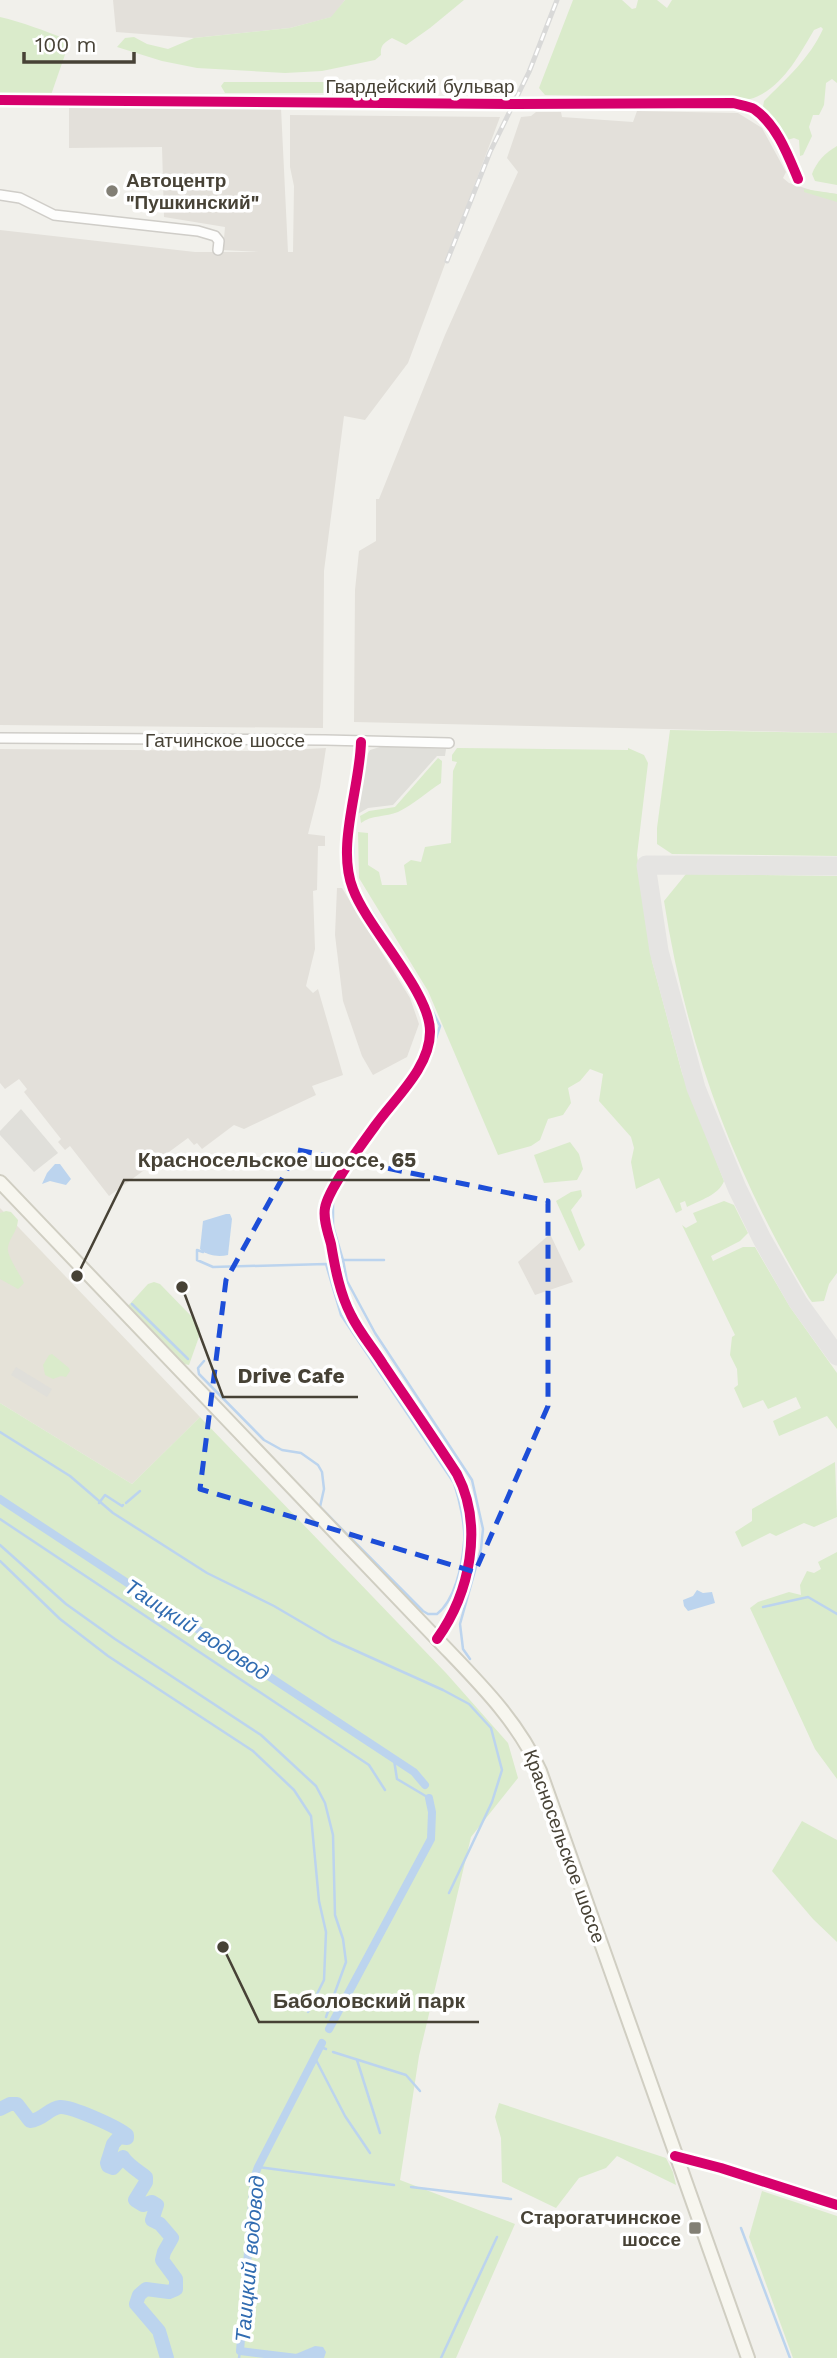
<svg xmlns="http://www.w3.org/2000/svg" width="837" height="2358" font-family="'Work Sans',sans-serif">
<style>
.residential{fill:#e5e2d8}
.industrial{fill:#e3e0da}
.green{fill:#daebcb}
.parking{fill:#e0dfda}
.water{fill:#bcd4ee}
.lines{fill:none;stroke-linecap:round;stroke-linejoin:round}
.stream{stroke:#bcd4ee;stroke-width:2.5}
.canal{stroke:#bcd4ee;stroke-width:8}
.river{stroke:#bcd4ee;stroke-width:14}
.taxiway{stroke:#e5e4e2;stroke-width:19}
.minor-casing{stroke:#cfcdc8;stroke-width:12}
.secondary-casing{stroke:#d0cec2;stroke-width:16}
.minor{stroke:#fdfdfc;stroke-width:9}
.secondary{stroke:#f7f6ef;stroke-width:12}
.rail-casing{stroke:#d9d9d8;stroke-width:5}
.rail{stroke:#fff;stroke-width:2.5;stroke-dasharray:8;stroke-linecap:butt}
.cycleway-casing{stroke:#fff;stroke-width:15}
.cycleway{stroke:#d6006c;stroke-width:10}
.marked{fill:none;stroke:#1d4ed8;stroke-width:5;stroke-dasharray:14 9;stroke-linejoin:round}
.poi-dot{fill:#827f75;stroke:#fff;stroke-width:2.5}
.labels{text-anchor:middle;stroke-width:7;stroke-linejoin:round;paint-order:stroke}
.street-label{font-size:19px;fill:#474236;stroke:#fff}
.poi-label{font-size:19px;font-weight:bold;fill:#474236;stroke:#fff;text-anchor:start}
.water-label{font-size:21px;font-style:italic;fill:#316cb1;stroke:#fff}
.leader{fill:none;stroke:#474236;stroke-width:2.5}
.callout-dot{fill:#474236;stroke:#fff;stroke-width:2.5}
.callout-label{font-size:21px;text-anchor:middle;font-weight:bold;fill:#474236;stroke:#fff;stroke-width:7;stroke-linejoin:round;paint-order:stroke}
</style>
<rect width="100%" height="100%" fill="#f1f0eb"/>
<path class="residential" d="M0 1208 200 1417 132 1484 0 1403Z"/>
<g class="industrial">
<path d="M113 0H345L332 17 290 28 194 38 116 32Z"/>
<path d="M145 107 281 108 288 252H293L294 186 290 167V115L500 117 408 363 365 420 344 416 324 571 323 728 0 725V230L195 252H259L223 250 225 227 164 217 162 147 69 148V108Z"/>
<path d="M637 111 738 113 762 128 786 172 783 178 789 183 814 191 837 194V733L354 722 355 590 359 551 376 541V499H379L445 335 518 172 507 158 521 117 531 116 536 112H561L562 117 633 122Z"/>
<path d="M326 748 320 787 308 834 325 836V846H318L317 890 313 891 315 949 306 986 313 993 318 989 343 1075 312 1086 316 1095 244 1129 234 1125 202 1149 197 1143 194 1145 188 1138 109 1196 70 1146 65 1150 58 1142 61 1139 24 1092 27 1089 19 1079 5 1089 0 1083V749L266 751Z"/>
<path d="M337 888H342L410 998 419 1024 407 1057 373 1075 362 1056 343 1001 335 935Z"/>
<path d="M550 1234 573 1282 535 1295 518 1262Z"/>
</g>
<g class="green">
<path d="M345 0H464L430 28 406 45 392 38C384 43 380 45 381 55L375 60 322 71 285 73 197 68 162 61 117 47 125 38 134 37 147 44 168 49 194 38 290 28 331 17Z"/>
<path d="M573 0H622L632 9 636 8 638 0H657L667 8 672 0H837V83L832 79 826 83 824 105 819 115H813L809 127 812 136 803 155 800 156 799 140 794 138 787 140 763 107 764 101C786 79 810 58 823 29L821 27 814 30C798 57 781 90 750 99L545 95 539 88Z"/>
<path d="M0 17C22 22 45 31 66 39L69 43 51 95 0 93Z"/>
<path d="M224 82H326L330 86 327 93H225L221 86Z"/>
<path d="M837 146V185L815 181 812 174C817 161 825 153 837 146Z"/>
<path d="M804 189 837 194V202L804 192Z"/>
<path d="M670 730 837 733V856L672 854 657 844V828Z"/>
<path d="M457 748 628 750V748L644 755 648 763 637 855 652 961 682 1073 724 1181C719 1195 700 1200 687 1207L685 1201 680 1203 682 1210 676 1213 659 1178 636 1189 631 1162 634 1148 631 1137 599 1101 603 1074 590 1069 580 1081 568 1088 571 1103 563 1115 548 1119 540 1140 531 1146 498 1155 428 991 359 878 358 832 368 833V865L379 872 382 885H407L404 865 411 860 421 862 425 847 451 843 453 771 457 762 452 761V755Z"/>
<path d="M438 758 442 761 441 783C427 792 413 805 398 812 386 817 371 815 361 823L360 816 369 811 395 807Z"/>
<path d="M686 874 837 876V1273L829 1284 824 1301 812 1302 809 1298C734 1174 686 1044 664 901Z"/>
<path d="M570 1142 579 1154 583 1169 577 1180 544 1183 534 1155Z"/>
<path d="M581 1190 582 1196 571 1210 585 1245 579 1251 556 1201 571 1192Z"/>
<path d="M724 1201 734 1205 748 1233 740 1241 711 1256 713 1261 743 1247H755L790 1307 837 1373V1429L827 1416 779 1436 773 1421 801 1408 796 1397 768 1409 763 1400 743 1408 734 1388 738 1385 737 1369 730 1355 732 1337 735 1335 682 1225 686 1228 697 1222 693 1213Z"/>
<path d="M6 1211 11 1212 18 1220C17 1232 10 1237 8 1247 6 1255 20 1274 24 1283L18 1289 0 1279V1213Z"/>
<path d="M154 1282 160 1284 194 1319 200 1329V1334L189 1365 184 1364 128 1306 148 1284Z"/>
<path d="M52 1354 69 1368 70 1371 66 1377 61 1376 53 1379 45 1375 43 1365 49 1355Z"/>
<path d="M0 1403 132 1484 200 1417 446 1673 508 1743 518 1778 471 1837 419 2056 400 2180 515 2224 456 2358H0Z"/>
<path d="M835 1462 837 1517 814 1527 804 1523 776 1536 770 1533 742 1547 735 1532 752 1521V1509Z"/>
<path d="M837 1552V1779L815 1749 750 1608 758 1602 789 1592 801 1595 800 1585 807 1571 814 1573 821 1569 818 1562Z"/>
<path d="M802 1821 837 1840V1942L813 1919 772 1871Z"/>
<path d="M499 2103 666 2158 673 2172 676 2185 617 2156 606 2168 579 2178 556 2208 502 2182 501 2138 495 2117Z"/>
<path d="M762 2191 837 2216V2358H793L749 2237Z"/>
</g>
<g class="parking">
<path d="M383 746 446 749 445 756H437L393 805 368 808 356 815 366 757 370 750Z"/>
<path d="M21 1109 58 1153 34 1172 0 1135V1131Z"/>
<path d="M16 1367 52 1389 47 1397 11 1375Z"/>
</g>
<g class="water">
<path d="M55 1164H60L71 1179 66 1185 50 1181 42 1184 47 1173Z"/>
<path d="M226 1214H230L232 1219 228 1255C219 1257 207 1256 200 1249L203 1221Z"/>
<path d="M697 1590 703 1593 712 1592 715 1603 688 1611 684 1606 683 1600 693 1596Z"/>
<path d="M315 2346 323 2347 326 2352 324 2358H292L291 2356Z"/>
</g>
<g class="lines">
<g class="stream">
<path d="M354 822 353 875 359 892 420 986 440 1026 433 1047"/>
<path d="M333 1203V1226L343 1260H384"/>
<path d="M203 1252 197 1250V1260L213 1267 326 1264 341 1315 454 1483C459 1498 466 1527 464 1543 462 1566 455 1600 437 1614H428L423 1611 320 1507 324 1489 322 1472 318 1465 301 1453 282 1450 264 1440 199 1374 198 1368 204 1361"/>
<path d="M343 1260 347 1281 375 1333 472 1480 483 1529 481 1549 460 1624 463 1649 470 1659"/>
<path d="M132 1304 188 1359"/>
<path d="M0 1432 70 1476 113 1513 207 1573 274 1606 332 1640 443 1690 469 1704 491 1728 502 1770 492 1802 449 1893"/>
<path d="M99 1503 105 1495 122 1506 123 1505"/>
<path d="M126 1503 140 1491"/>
<path d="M0 1519 369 1765 385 1790"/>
<path d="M0 1545 66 1604 115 1639 261 1735 316 1786 325 1803 333 1835 335 1915 343 1939 346 1962 326 2017"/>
<path d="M0 1561 60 1619 108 1656 253 1751 294 1790 311 1816 319 1901 326 1932 324 1980 308 2012"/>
<path d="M763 1607 808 1597 837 1614"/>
<path d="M394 1760 397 1779 429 1798"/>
<path d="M320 2047 326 2049"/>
<path d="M333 2052 406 2075 420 2091"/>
<path d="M315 2058 345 2116 370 2153"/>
<path d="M357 2060 380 2133"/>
<path d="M258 2167 394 2185"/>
<path d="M411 2187 511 2199"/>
<path d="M741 2228 790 2358"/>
<path d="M239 2358 240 2351"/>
<path d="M441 2358 497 2237"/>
</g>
<g class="canal">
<path d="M0 1499 414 1772 425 1785"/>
<path d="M329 2029 431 1839 432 1812 429 1798"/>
<path d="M297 2358 240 2351 254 2178 258 2167 322 2043"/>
</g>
<path class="river" d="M0 2109 10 2104H17L30 2121C43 2120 49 2108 60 2107 71 2106 118 2127 127 2135V2138L119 2137 113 2144 107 2163 108 2166 113 2168 123 2157C127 2164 138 2171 146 2177V2182L135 2200 143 2205 152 2202 157 2205 152 2220 160 2224 172 2238 164 2252 162 2260 176 2279V2289L169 2292 146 2289 139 2295 136 2304 159 2331 167 2358"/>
<path class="taxiway" d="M837 866 646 865 659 951 696 1088 737 1188 762 1239 798 1302 837 1356"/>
<g class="minor-casing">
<g id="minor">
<path d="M0 100 516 104 733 103C740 105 749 106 754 109 777 125 788 155 798 179"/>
<path d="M0 195 20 198 54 215 198 231 215 236 219 241 218 250"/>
<path d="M0 738 325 740 449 743"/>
<path d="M361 742C360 787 336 847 353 889 368 929 431 993 430 1032 430 1068 394 1099 375 1126 362 1144 328 1189 325 1208 323 1219 328 1233 331 1244 335 1268 340 1294 351 1315 359 1332 373 1348 383 1364 408 1401 433 1437 457 1474 484 1526 470 1593 437 1639"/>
<path d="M675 2156 721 2168 837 2205"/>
</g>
</g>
<g class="secondary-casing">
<path id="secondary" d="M0 1182 437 1639C476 1680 517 1719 540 1771L748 2358"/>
</g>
<use href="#minor" class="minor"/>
<use href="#secondary" class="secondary"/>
<g class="rail-casing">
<path id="rail" d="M447 261 490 152 529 72 557 0"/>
</g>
<use href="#rail" class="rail"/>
<g class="cycleway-casing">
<g id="cycleway">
<path d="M0 100 516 104 733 103C740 105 749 106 754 109 777 125 788 155 798 179"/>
<path d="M361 742C360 787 336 847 353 889 368 929 431 993 430 1032 430 1068 394 1099 375 1126 362 1144 328 1189 325 1208 323 1219 328 1233 331 1244 335 1268 340 1294 351 1315 359 1332 373 1348 383 1364 408 1401 433 1437 457 1474 484 1526 470 1593 437 1639"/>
<path d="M675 2156 721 2168 837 2205"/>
</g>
</g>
<use href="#cycleway" class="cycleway"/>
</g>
<path class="marked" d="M298 1150 548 1201V1406L475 1572 200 1489 226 1280Z"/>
<g class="poi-dot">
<circle cx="112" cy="191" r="7"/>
<rect x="688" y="2221" width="14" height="14" rx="3.5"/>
</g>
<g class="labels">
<g class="street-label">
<text x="420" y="93">Гвардейский бульвар</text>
<text x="225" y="747">Гатчинское шоссе</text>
<text transform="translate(565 1846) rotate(70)" y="7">Красносельское шоссе</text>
</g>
<g class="poi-label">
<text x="126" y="187">Автоцентр<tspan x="126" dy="22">"Пушкинский"</tspan></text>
<text x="681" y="2224" text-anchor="end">Старогатчинское<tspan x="681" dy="22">шоссе</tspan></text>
</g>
<g class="water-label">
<text transform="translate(197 1630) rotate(33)" y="7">Таицкий водовод</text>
<text transform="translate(250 2259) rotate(-85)" y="7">Таицкий водовод</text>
</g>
</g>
<path class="leader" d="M77 1276L124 1180H430M182 1287L223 1397H358M223 1947L259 2022H479"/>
<g class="callout-dot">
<circle cx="77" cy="1276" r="7"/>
<circle cx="182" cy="1287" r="7"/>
<circle cx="223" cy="1947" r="7"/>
</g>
<g class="callout-label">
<text x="277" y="1167">Красносельское шоссе, 65</text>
<text x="291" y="1383">Drive Cafe</text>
<text x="369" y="2008">Баболовский парк</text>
</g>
<path d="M24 52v10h110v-10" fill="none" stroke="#474236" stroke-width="3.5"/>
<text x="35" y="52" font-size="21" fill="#474236" stroke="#ffffff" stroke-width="5" paint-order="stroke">100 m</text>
</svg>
